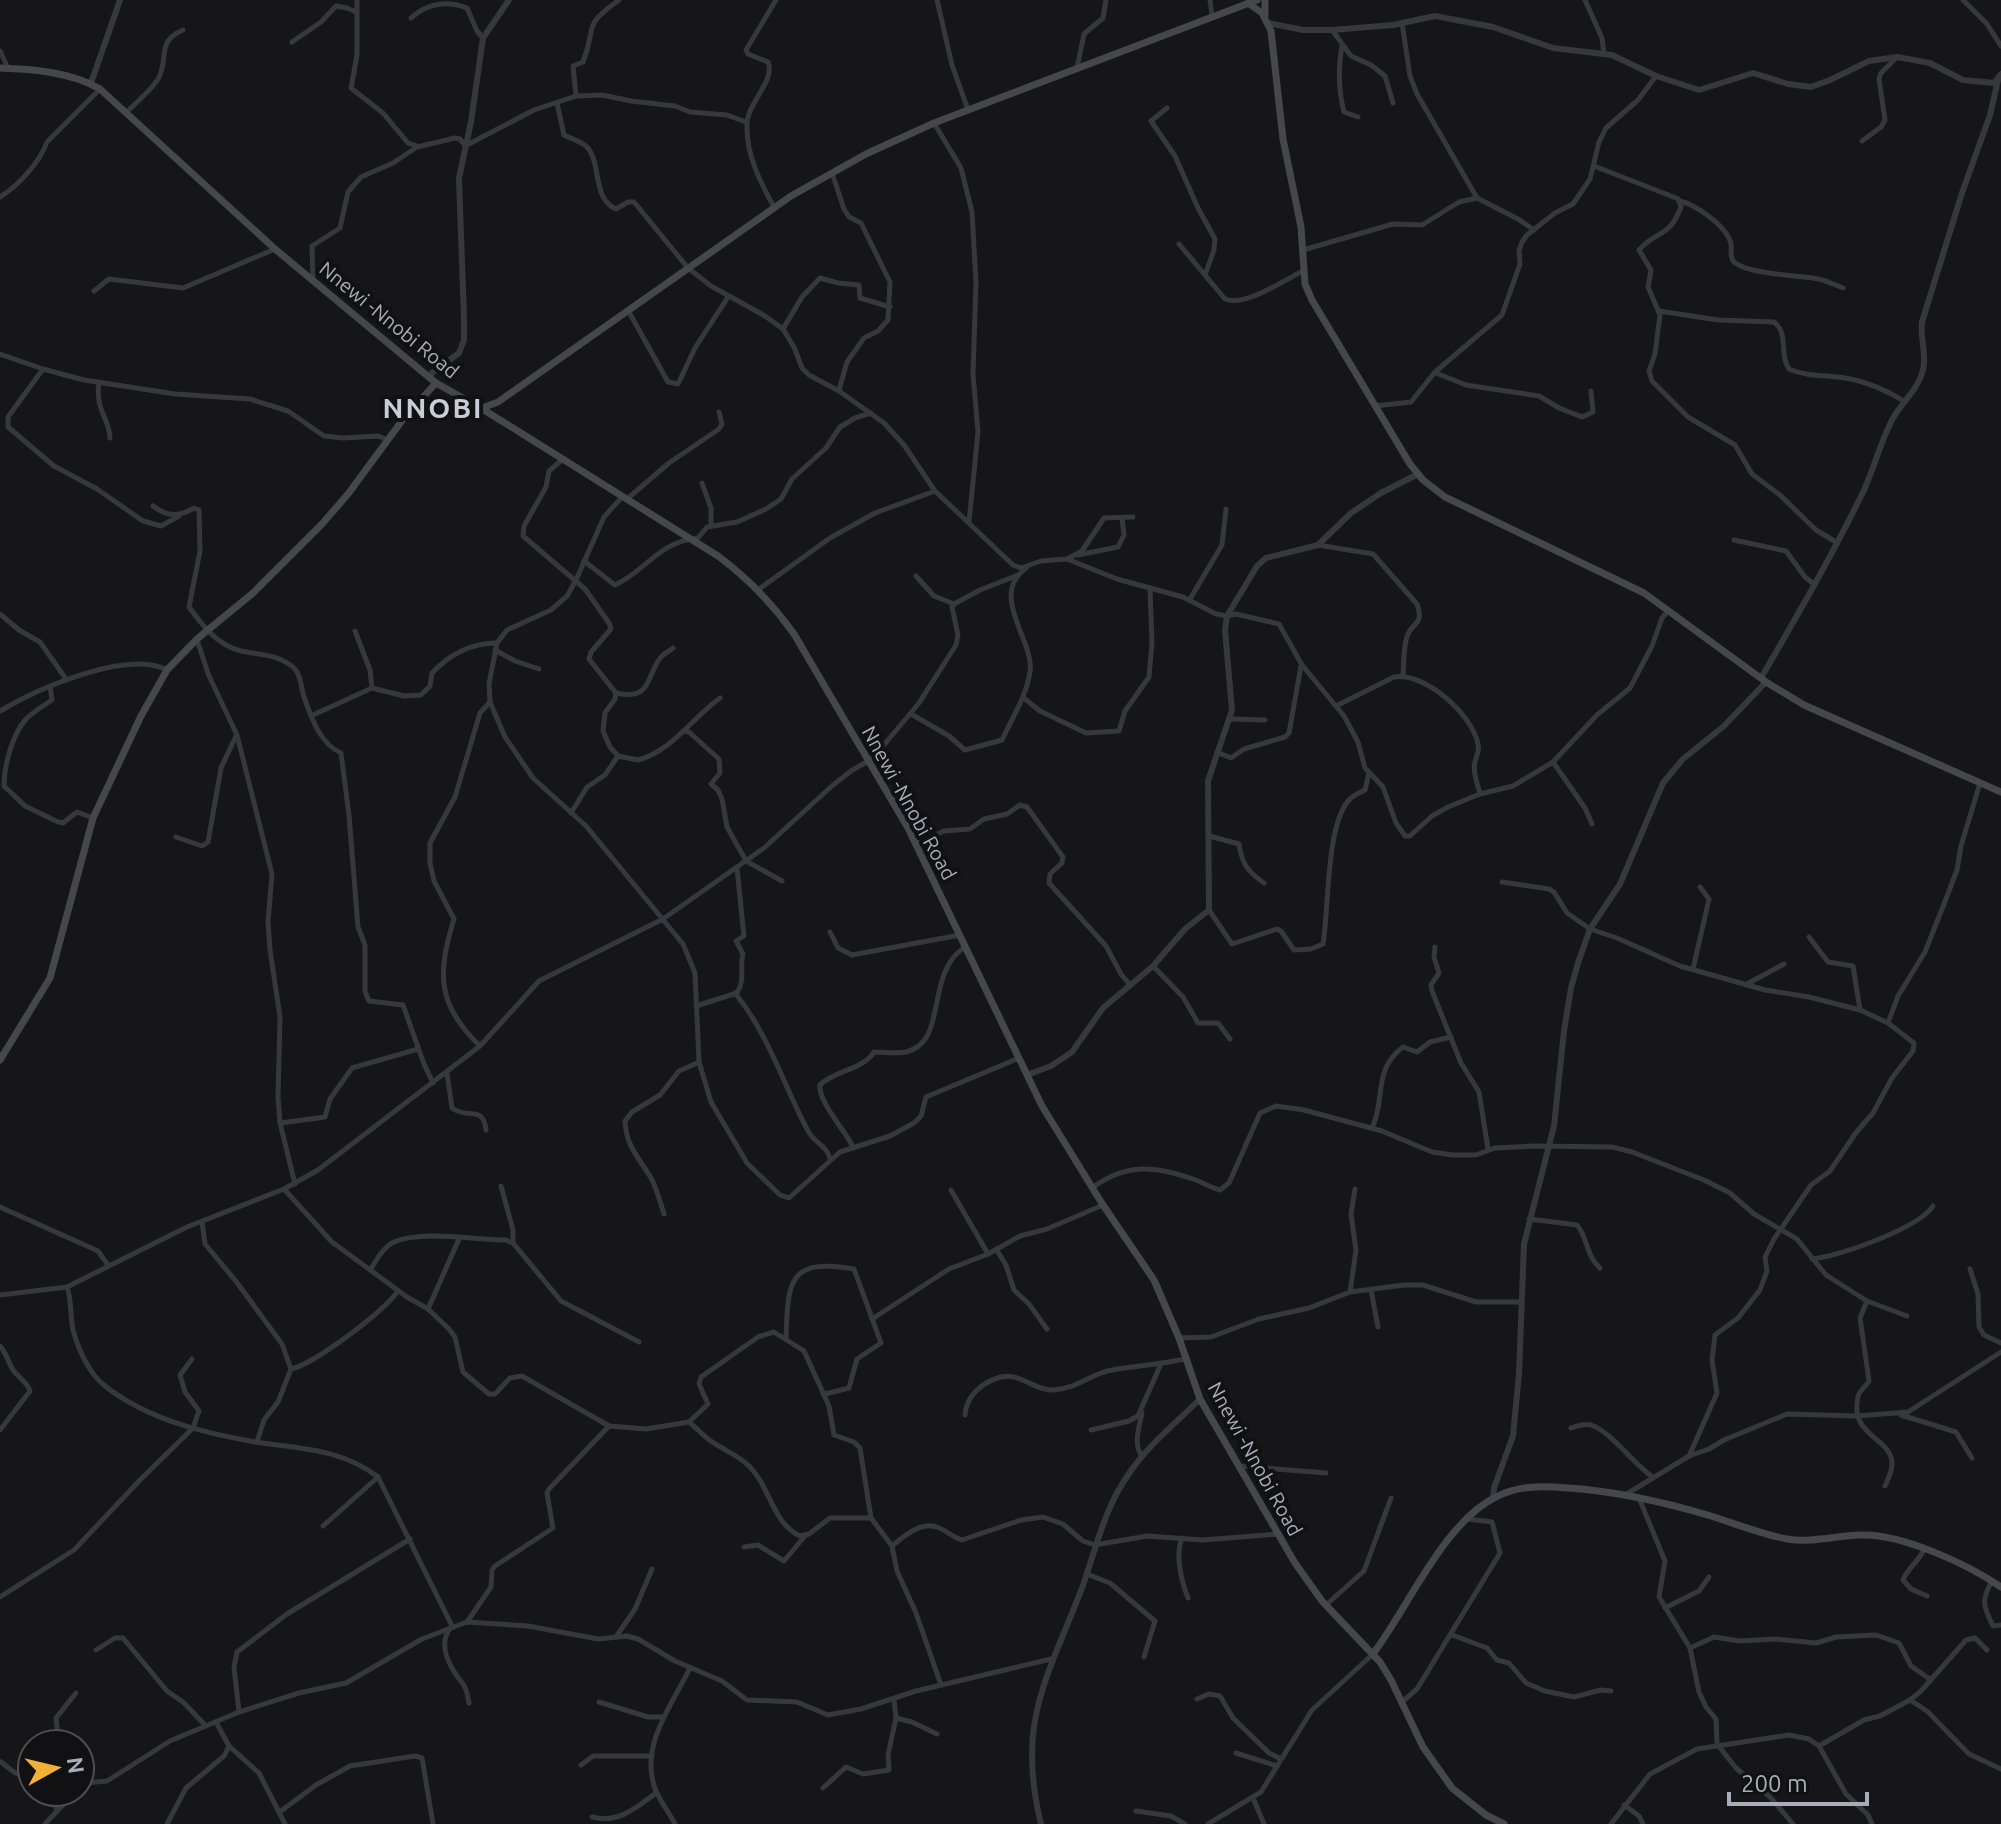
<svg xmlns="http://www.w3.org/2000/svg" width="2001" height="1824" font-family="Ubuntu,sans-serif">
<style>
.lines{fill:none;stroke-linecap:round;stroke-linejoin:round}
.minor{stroke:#37383d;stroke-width:5}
.tertiary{stroke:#37383d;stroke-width:6}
.secondary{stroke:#45474d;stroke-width:7}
.labels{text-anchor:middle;stroke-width:8;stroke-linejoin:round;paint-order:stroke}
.street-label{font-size:20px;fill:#a8adb8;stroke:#111113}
.district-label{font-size:28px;font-weight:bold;letter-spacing:2px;fill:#c9ccd4;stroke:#111113}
</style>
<rect width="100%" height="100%" fill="#161618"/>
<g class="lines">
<g class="minor">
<path d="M357 0V55L351 88 383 113 408 143 417 146"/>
<path d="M937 0 952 65 968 110"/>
<path d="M1210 0 1212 15"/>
<path d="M1585 0 1602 38 1604 54"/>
<path d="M1963 0 1987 24 2001 46"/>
<path d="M411 18C428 3 446 0 467 8L477 31 483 38"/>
<path d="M1402 23 1410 76 1417 94 1477 198"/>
<path d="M1332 30 1351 56 1371 65 1385 76 1393 103"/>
<path d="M292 42 321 22 336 6 347 8 356 12"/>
<path d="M1342 46C1338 69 1338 89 1344 112L1358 117"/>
<path d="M0 51 8 68"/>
<path d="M1077 68 1084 34 1103 18 1106 0"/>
<path d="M576 96 573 66 583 62C598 25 580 28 619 0"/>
<path d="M557 103 564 135C571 139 581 141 587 147 602 164 592 199 616 209L628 202H634L688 268 711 286 765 316 783 329 794 347 802 368 809 375 839 391 884 423 904 445 935 491 1013 565 1021 568 1041 561 1067 559 1117 579 1183 597 1216 614 1227 616 1236 614 1279 624 1302 665 1344 716 1358 742 1365 768 1383 787 1396 823 1405 836H1410L1432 816 1448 807 1480 794 1513 786 1553 762 1597 715 1630 688 1652 646 1662 618 1669 610"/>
<path d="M1167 108 1151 121 1175 156 1198 208 1215 239 1214 250 1205 275"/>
<path d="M127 112C137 101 150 92 158 79 170 58 155 42 183 30"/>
<path d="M934 123 961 168 972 212 976 282 973 374 978 432 969 522"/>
<path d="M1862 141 1881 127 1885 120 1879 79 1881 73 1896 58"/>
<path d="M1594 166 1671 196 1678 199 1681 207C1669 239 1656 230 1639 250L1651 270 1648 287 1660 315 1655 354 1649 371 1652 381 1688 417 1735 445 1752 474 1780 495 1816 530 1836 542"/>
<path d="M832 173 844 209 849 217 861 223 890 282 888 320 878 331 864 338 847 362 839 390"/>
<path d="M0 197C18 186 40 162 47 142L100 89"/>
<path d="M1680 201C1696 205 1727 226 1731 244 1732 250 1729 257 1734 262 1745 273 1797 276 1813 278 1823 279 1833 284 1843 288"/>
<path d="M774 207C760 182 746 154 747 125 747 102 776 81 768 62L748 54 746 50 776 0"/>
<path d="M1179 244 1225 299C1246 307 1284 280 1303 271"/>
<path d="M1303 250 1393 224 1422 225 1459 202 1477 198 1518 219 1534 230"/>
<path d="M313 280 312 246 340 228 348 192 361 177 393 163 417 147 455 138 460 139 465 146 534 110 576 96 602 95 631 101 675 106 690 112 727 115 746 122"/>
<path d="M94 291 109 279 183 288 275 249"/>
<path d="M1659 311 1718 320 1774 322C1789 333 1779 355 1789 369 1808 377 1826 375 1845 378 1865 381 1888 391 1904 401"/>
<path d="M629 312 668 382 678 384 695 348 728 297"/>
<path d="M783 329 802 297 820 278 838 283 859 285 860 298 890 307"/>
<path d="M0 354 43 369 84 380 175 394 250 399 288 411 324 436 343 438 378 436 388 440"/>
<path d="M43 369 8 417V427L54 466 97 489 143 521 161 526 179 516"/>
<path d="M1436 373 1466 385 1539 396 1559 408 1582 417 1593 412 1591 391"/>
<path d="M99 382C95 412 109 416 110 438"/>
<path d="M1375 406 1411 402 1435 372 1502 315 1520 264 1519 251 1522 242 1527 235 1555 213 1573 204 1590 179 1599 142 1606 128 1638 100 1656 76"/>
<path d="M563 459 549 471 546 487 524 526 523 536 585 589 609 623 611 629 591 652 589 659 616 693"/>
<path d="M702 483 711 508V526"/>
<path d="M622 497 604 517 576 580 567 596 551 610 507 630 497 643 489 684 490 702 505 737 533 778 586 826 683 944 695 973 699 1062 711 1102 747 1163 780 1195 789 1198 840 1152 890 1136 914 1123 921 1116 926 1097 1019 1058"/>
<path d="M627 499 669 463 719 429 722 424 719 412"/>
<path d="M153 506C167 517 179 517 194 508L199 510 200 551 189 607C202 625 218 646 241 651 259 655 279 654 294 668 301 675 301 687 304 697 311 717 320 744 341 753L349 815 358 927 365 945V991L369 1001 403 1005 424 1064 433 1083"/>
<path d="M1734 540 1786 551 1805 577 1815 585"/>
<path d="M1318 545 1373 554 1417 604C1424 625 1414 621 1408 634 1403 645 1404 663 1403 675"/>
<path d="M1078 555 1118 547 1124 535 1122 518"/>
<path d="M1067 559 1082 551 1104 518 1133 517"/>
<path d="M584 561 615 585C647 570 658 542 698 538L707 527 737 522 766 509 781 499 792 479 826 448 840 427 855 418 871 413"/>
<path d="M916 576 934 596 954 604"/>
<path d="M759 589 830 538 875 513 935 491"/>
<path d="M1190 599 1222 545 1226 509"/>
<path d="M0 614 19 630 40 642 66 679"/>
<path d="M355 631 370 670 372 688"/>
<path d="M197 640 209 676 237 735 272 874 268 922 270 950 280 1017 278 1098 280 1123 295 1184"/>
<path d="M495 650 515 661 539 669"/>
<path d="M50 686 52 700C43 706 33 712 26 719 12 735 4 766 4 786L25 806 58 822 63 823 77 812 93 818"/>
<path d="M616 693 615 699 605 713 603 731 610 747 618 756 638 760C671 752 693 717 720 698"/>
<path d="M616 693C654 702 646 672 662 656 665 653 669 651 673 648"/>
<path d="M1025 699 1040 711 1086 733 1119 731 1125 711 1149 677 1152 642 1150 589"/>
<path d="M1336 706 1394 677C1425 672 1472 714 1478 744 1480 752 1476 755 1475 762 1472 771 1478 785 1480 794"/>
<path d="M0 711C37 689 127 649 167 670"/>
<path d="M911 714 949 736 965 750 1002 740C1013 716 1026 697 1030 672 1035 641 988 596 1026 568"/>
<path d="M313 715 372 688 404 696 421 695 430 686 432 673C450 654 471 643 497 643"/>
<path d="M1231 719 1265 720"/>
<path d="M683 731 689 732 719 759 720 773 711 784 718 790 722 799 727 827 746 861 782 881"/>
<path d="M1217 752 1231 758 1244 749 1285 737 1289 733 1301 666"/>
<path d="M1553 762 1585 808 1592 824"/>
<path d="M571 813 587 787 605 775 618 756"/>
<path d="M1209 836 1239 844C1242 864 1247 871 1264 883"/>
<path d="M176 837 202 846 208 842 221 768 236 736"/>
<path d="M916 844 944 831 970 829 984 819 1007 814 1020 805 1027 807 1063 857 1062 863 1050 874 1049 883 1106 946 1121 974 1130 985"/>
<path d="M1502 882 1549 889 1554 892 1567 913 1590 929 1617 938 1680 966 1765 990 1809 997 1860 1010 1888 1023 1914 1043 1913 1051 1892 1078 1873 1113 1855 1134 1830 1171 1811 1185 1774 1239 1765 1257 1767 1271 1760 1290 1738 1318 1715 1335 1712 1360 1717 1393 1689 1456"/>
<path d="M1209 910 1232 944 1277 929 1281 931 1294 950 1311 949 1323 944C1329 909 1326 825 1349 800 1353 795 1360 793 1365 790L1369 773"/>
<path d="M830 932 838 948 852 955 960 935"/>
<path d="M1809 937 1828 962 1853 966 1860 1010"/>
<path d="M1435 947 1434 957 1439 973 1431 985 1432 991 1461 1063 1479 1092 1488 1149"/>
<path d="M1153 966 1183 997 1198 1023H1218L1230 1039"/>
<path d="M1693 969 1709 899 1700 887"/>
<path d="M1747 984 1784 964"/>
<path d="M735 993C769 1035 783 1084 808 1131 814 1143 827 1145 830 1159"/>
<path d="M696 1006 737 993C746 978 739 969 743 954L736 941 744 936 737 868"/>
<path d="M1888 1023 1898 996 1925 952 1944 904 1957 870 1961 846 1980 783"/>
<path d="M480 1046C437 1005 437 974 454 919L434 881 430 863V843L455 797 480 713 490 702"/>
<path d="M447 1073 452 1108C468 1120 483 1104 486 1130"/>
<path d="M280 1123 325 1117 330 1099 352 1068 418 1049"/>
<path d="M1372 1128C1386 1100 1372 1070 1403 1047L1417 1052 1430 1042 1451 1037"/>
<path d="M853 1147C845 1130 818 1102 820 1085 835 1070 863 1070 874 1052 885 1052 896 1054 906 1052 949 1042 924 973 965 947"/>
<path d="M501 1186 513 1230V1243"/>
<path d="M1092 1188C1127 1162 1156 1166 1196 1180 1204 1183 1211 1188 1220 1190L1229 1183 1260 1113 1276 1106 1304 1110 1382 1131 1432 1152 1452 1155H1476L1495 1148 1536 1146 1612 1147 1632 1152 1704 1180 1730 1193 1754 1214 1797 1239 1826 1275 1867 1301 1907 1316"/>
<path d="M284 1189 332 1242 407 1297 428 1309 449 1329 455 1337 463 1372 489 1394H495L510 1378 522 1376 609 1426 646 1429 689 1422C695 1427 701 1433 708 1439 721 1449 737 1454 749 1466 770 1486 772 1523 800 1536L809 1534 830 1518H871"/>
<path d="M951 1190 988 1254"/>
<path d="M0 1207 98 1251 108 1265"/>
<path d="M664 1214C660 1202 657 1189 651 1178 639 1158 626 1146 625 1121L632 1112 660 1095 679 1071 699 1062"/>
<path d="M1529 1219 1577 1225C1588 1238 1586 1256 1600 1268"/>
<path d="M202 1222 205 1244 235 1280 282 1344 291 1369"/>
<path d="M996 1249 1006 1265 1014 1290 1029 1304 1047 1329"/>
<path d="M1812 1259C1838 1257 1919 1228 1933 1206"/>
<path d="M1970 1269 1978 1294 1979 1327 1984 1335 2001 1343"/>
<path d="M370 1270C376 1261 383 1247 394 1242 424 1230 474 1240 506 1240L513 1243 561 1301 639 1342"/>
<path d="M67 1287C72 1301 70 1316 73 1330 76 1341 81 1354 87 1364 96 1382 111 1391 127 1401 166 1424 211 1434 255 1442 299 1449 340 1448 378 1477L452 1626C435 1645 451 1669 463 1684 467 1689 468 1698 469 1703"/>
<path d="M1371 1290 1378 1327"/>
<path d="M1350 1292 1356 1250 1351 1214 1355 1189"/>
<path d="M0 1295 67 1287 187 1227 284 1189 318 1170 480 1046 539 981 663 919 764 848 833 785 851 771 873 758 919 703 956 645 958 635 952 607 954 604 980 590 1018 575"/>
<path d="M1867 1301 1860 1318 1869 1381C1866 1387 1859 1390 1858 1397 1849 1436 1890 1437 1892 1462 1893 1470 1888 1479 1885 1486"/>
<path d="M428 1309 459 1239"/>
<path d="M872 1319 949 1269 988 1254 1020 1236 1047 1229 1103 1205"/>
<path d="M786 1338C788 1283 787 1257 854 1269L881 1343 857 1359 849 1388 825 1394"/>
<path d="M1179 1338 1211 1337 1259 1319 1309 1308 1350 1292 1404 1285H1423L1476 1302H1521"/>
<path d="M0 1346C7 1354 8 1362 13 1370 19 1378 27 1382 30 1391L0 1430"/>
<path d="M965 1415C966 1396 982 1382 1001 1377 1019 1372 1035 1391 1054 1390 1079 1388 1092 1373 1112 1370 1136 1366 1161 1364 1185 1359"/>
<path d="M1901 1415 1956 1432 1972 1458"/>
<path d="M689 1422 708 1404 699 1384 701 1377 758 1337 774 1332 804 1351 829 1406 834 1435 854 1442 860 1448 871 1518 892 1546 897 1571 916 1613 941 1685"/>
<path d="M1571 1428C1578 1426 1584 1423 1591 1425 1612 1432 1633 1464 1653 1477"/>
<path d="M1091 1430 1129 1421 1138 1416 1160 1366"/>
<path d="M257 1442 264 1420 278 1402 291 1369C316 1363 383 1312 398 1291"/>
<path d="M1142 1457C1133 1443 1139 1428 1142 1413"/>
<path d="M1240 1466 1326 1473"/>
<path d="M1625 1495 1689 1456 1709 1449 1724 1440 1787 1414 1857 1416 1908 1412 2001 1352"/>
<path d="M1639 1498 1665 1561 1659 1597 1690 1648 1699 1692 1706 1707 1716 1719 1717 1744 1736 1768 1770 1797 1793 1824"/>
<path d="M323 1526 378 1477"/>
<path d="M1182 1538C1175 1555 1181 1580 1188 1598"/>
<path d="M892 1546C904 1536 922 1520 939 1528 947 1531 953 1537 962 1540L1021 1520 1043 1517 1063 1524 1083 1541 1095 1545 1147 1536 1203 1540 1278 1534"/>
<path d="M744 1547 758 1545 784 1561 805 1536"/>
<path d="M1924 1549C1919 1562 1908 1567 1903 1580L1911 1589 1927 1596"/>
<path d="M1087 1574 1110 1583 1155 1621 1144 1657"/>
<path d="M1992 1581C1981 1600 1983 1606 1993 1626L2001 1625"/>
<path d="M0 1597 74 1550 141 1479 193 1428 199 1411 185 1392 180 1375 192 1359"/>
<path d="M1326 1605 1364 1571 1391 1498"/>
<path d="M1665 1608 1699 1591 1709 1577"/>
<path d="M467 1622 491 1587 492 1570 495 1566 553 1528 547 1493 549 1489 609 1426"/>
<path d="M1452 1635 1487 1648 1497 1660 1509 1663 1526 1683 1545 1691 1574 1697 1601 1690 1611 1691"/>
<path d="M616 1637 635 1609 652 1569"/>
<path d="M1690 1648 1714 1637 1740 1641 1775 1639 1816 1643 1836 1637 1876 1635 1899 1643 1911 1666 1931 1680"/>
<path d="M96 1650 115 1638H123L167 1691 183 1702 206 1726"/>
<path d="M1197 1699 1209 1694 1220 1696 1233 1718 1269 1753 1281 1759"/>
<path d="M1910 1700 1927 1711 1969 1754 2001 1769"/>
<path d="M599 1702 648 1717H662"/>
<path d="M1402 1702 1417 1689 1500 1553 1492 1522 1468 1519"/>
<path d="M239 1712 234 1667 237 1652 287 1614 410 1539"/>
<path d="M896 1718 912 1722 937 1734"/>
<path d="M216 1722 229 1746 259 1773 285 1824"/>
<path d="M59 1744 56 1718 76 1693"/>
<path d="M1819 1746 1864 1720 1880 1716 1910 1700 1921 1691 1966 1640 1975 1638 1987 1650"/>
<path d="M1236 1753 1277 1766"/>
<path d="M1 1762 14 1772 32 1781"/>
<path d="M581 1765 593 1756H652"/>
<path d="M80 1786 84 1783 107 1781 170 1741 239 1712 299 1693 346 1683 422 1639 467 1622 528 1626 598 1639 627 1636 638 1639 675 1661 722 1681 747 1700 797 1702 828 1715 861 1709 916 1691 1051 1659"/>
<path d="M823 1788 846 1767 863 1774 889 1770 888 1755 896 1718 894 1700"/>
<path d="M43 1792 58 1810"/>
<path d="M1253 1798 1264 1824"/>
<path d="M1624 1805 1639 1816 1643 1824"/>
<path d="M281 1811 316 1785 350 1766 415 1756 422 1758 433 1824"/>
<path d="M1136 1811 1171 1816 1185 1824"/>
<path d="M592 1817C618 1824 636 1808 656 1793"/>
<path d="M45 1824 75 1792"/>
<path d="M167 1824 186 1788 224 1756 229 1746"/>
<path d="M675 1824C669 1813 661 1802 656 1791 638 1747 672 1705 690 1668"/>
<path d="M1208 1824 1261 1792 1312 1710 1373 1654"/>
<path d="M1611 1824 1650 1774 1697 1749 1789 1735 1809 1739 1819 1746 1846 1794 1868 1815 1872 1824"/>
</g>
<g class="tertiary">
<path d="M1268 23 1303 30H1332L1393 25 1435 16 1493 27 1553 48 1612 55 1656 76 1699 90 1753 73 1788 84 1811 87 1830 80 1869 61 1897 57 1930 63 1963 80 1994 83 2001 74"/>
<path d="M91 83 120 0"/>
<path d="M428 376 459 353 464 340V318L459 178 471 122 483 38 509 0"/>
<path d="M1761 678C1797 616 1833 554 1864 490 1874 468 1880 444 1891 422 1900 403 1918 391 1923 370 1927 355 1920 338 1922 322L1962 193 1990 115 1998 80"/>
<path d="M1027 1075 1051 1066 1072 1052 1103 1008 1153 966 1185 929 1209 910 1208 781 1232 710 1225 630 1227 616 1257 566 1266 558 1318 545 1351 513 1381 493 1418 474"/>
<path d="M1493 1498 1494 1488 1513 1436 1519 1374 1524 1244 1554 1126 1564 1031 1571 988 1578 963 1590 929 1620 884 1663 783 1683 759 1724 726 1766 682"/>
<path d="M1041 1824C1016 1722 1047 1679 1082 1588 1096 1549 1104 1509 1128 1475 1147 1446 1176 1423 1200 1399"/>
</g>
<g class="secondary">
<path d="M1248 3 1262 13 1271 31 1283 139 1301 227 1305 284 1312 300 1410 464 1423 480 1445 497 1644 593 1766 682 1804 705 2001 792"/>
<path d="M1265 15V0"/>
<path d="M0 68C32 69 71 72 100 89L275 249 436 383 484 410 718 556C749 579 772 603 794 634L908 828 1042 1106 1103 1205 1154 1280 1179 1338 1200 1399 1295 1563 1322 1601 1380 1662 1391 1680 1423 1747 1452 1788 1486 1815 1504 1824"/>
<path d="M482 408 498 402 791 196 866 154 934 123 1257 0"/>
<path d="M0 1060 50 978 93 818 141 716 167 670 197 639 253 593 322 524 348 494 404 418 436 383"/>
<path d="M1373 1654C1407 1609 1445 1521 1496 1497 1519 1485 1543 1486 1568 1488 1616 1491 1664 1502 1711 1516 1736 1524 1761 1534 1787 1539 1812 1543 1835 1536 1860 1535 1901 1533 1967 1564 2001 1587"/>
</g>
</g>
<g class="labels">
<g class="street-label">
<text transform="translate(389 320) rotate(39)" y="7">Nnewi -Nnobi Road</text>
<text transform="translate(909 803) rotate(61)" y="7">Nnewi -Nnobi Road</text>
<text transform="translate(1255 1459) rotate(61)" y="7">Nnewi -Nnobi Road</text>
</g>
<g class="district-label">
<text x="433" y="418">NNOBI</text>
</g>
</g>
<g transform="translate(56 1768) rotate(82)"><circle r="38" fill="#111113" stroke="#4d4f55" stroke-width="2"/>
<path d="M0-6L14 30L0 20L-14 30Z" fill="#f2b134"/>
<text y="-12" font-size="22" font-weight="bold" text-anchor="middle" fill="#a8adb8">N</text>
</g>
<path d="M1729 1792v12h138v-12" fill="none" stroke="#a8adb8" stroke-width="4"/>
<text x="1741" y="1792" font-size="24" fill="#a8adb8" stroke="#111113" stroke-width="6" paint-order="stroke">200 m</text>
</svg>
